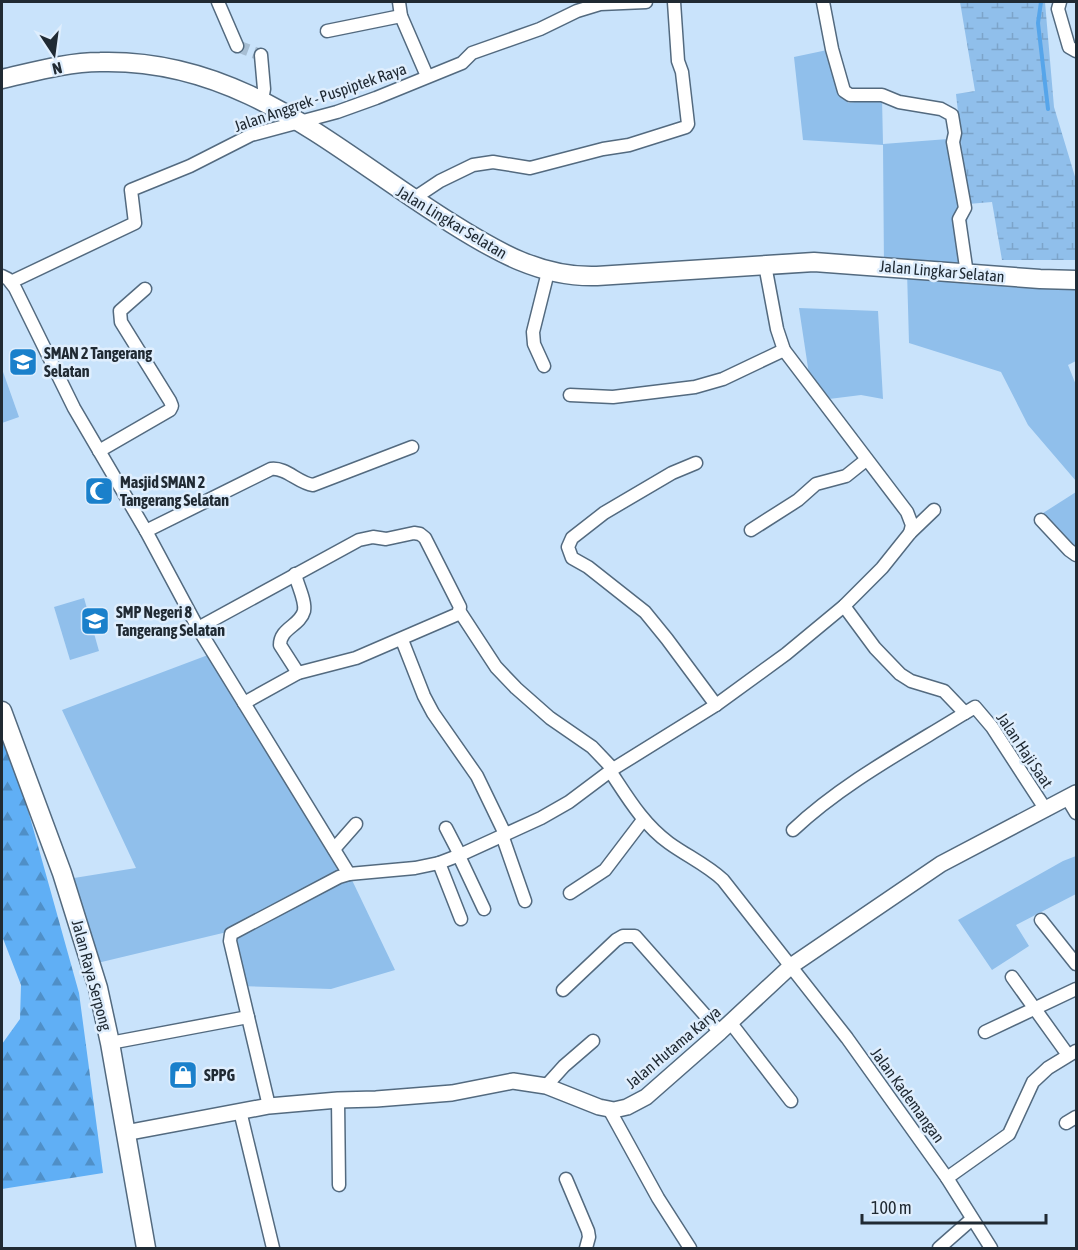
<svg xmlns="http://www.w3.org/2000/svg" width="1078" height="1250" font-family="'Asap Condensed',sans-serif">
<style>
.grass{fill:#90bfeb}
.forest{fill:url(#forest-firs)}
.wetland{fill:url(#wetland-marsh)}
.lines{fill:none;stroke-linecap:round;stroke-linejoin:round}
.stream{stroke:#56a5ea;stroke-width:4}
.minor-tunnel{stroke:#a7bed3;stroke-width:12;stroke-dasharray:12 6;stroke-linecap:butt}
.minor-casing{stroke:#536a7f;stroke-width:15}
.tertiary-casing{stroke:#536a7f;stroke-width:18}
.secondary-casing{stroke:#536a7f;stroke-width:21}
.minor{stroke:#fff;stroke-width:12}
.tertiary{stroke:#fff;stroke-width:15}
.secondary{stroke:#fff;stroke-width:18}
.labels{text-anchor:middle;stroke-width:5;stroke-linejoin:round;paint-order:stroke}
.street-label{font-size:16px;fill:#202a33;stroke:#dfeefd}
.poi-label{font-size:16px;font-weight:bold;fill:#202a33;stroke:#dfeefd;text-anchor:start}
</style>
<defs>
<pattern id="forest-firs" width="22" height="20" patternUnits="userSpaceOnUse" patternTransform="scale(1.5)"><rect width="22" height="20" fill="#60aff5"/><path d="M5 1l3.5 6h-7zM16 11l3.5 6h-7z" fill="#4f8fc7"/></pattern>
<pattern id="wetland-marsh" width="20" height="14" patternUnits="userSpaceOnUse" patternTransform="scale(1.5)"><rect width="20" height="14" fill="#90bfeb"/><path d="M1 5h8M5 5V1M11 12h8M15 12V8" fill="none" stroke="#7ca4ca"/></pattern>
</defs>
<rect width="100%" height="100%" fill="#c9e3fb"/>
<g class="grass">
<path d="M832 49 848 103 882 98 883 144 961 138 968 204 965 273 1076 277V361L1068 365 1076 385V481L1028 425 1001 372 909 343 907 271 884 269 883 145 803 140 794 57Z"/>
<path d="M799 308 878 311 883 399 861 395 813 401Z"/>
<path d="M2 369 19 417 2 423Z"/>
<path d="M1076 492V548L1040 515Z"/>
<path d="M84 598 99 651 70 660 54 607Z"/>
<path d="M208 655 297 790 351 878 395 970 331 989 239 986 227 932 89 965 74 878 136 868 62 710Z"/>
<path d="M1076 856V894L1016 925 1029 946 992 970 958 920 1063 861Z"/>
</g>
<path class="forest" d="M2 737 28 810 79 993 103 1173 2 1189V1044L20 1019 21 985 2 936Z"/>
<path class="wetland" d="M960 2H1045L1054 107 1076 180V260H1002L992 202 968 204 956 94 975 91Z"/>
<g class="lines">
<path class="stream" d="M1041 2 1038 23 1048 109"/>
<path class="minor-tunnel" d="M237 46 261 55"/>
<g class="minor-casing">
<g id="minor">
<path d="M218 2 237 46"/>
<path d="M399 2 401 16 427 76"/>
<path d="M823 2 832 49 844 91 850 95H882L899 102 941 109 952 115 955 133 953 142 965 208 959 219 967 274"/>
<path d="M1060 2 1058 9 1069 47 1076 51"/>
<path d="M327 31 401 16"/>
<path d="M261 55 264 89 262 100"/>
<path d="M413 199 440 181 473 165 493 162 530 168 603 149 629 145 686 127 688 124 682 72 678 61 674 2"/>
<path d="M765 265 777 329 784 350 907 512 912 525 910 533"/>
<path d="M2 276 8 279 15 288 74 408 146 531 198 628 349 874"/>
<path d="M11 282 135 223 131 190 190 166 251 135 337 112 376 98 462 63 472 53 540 29 577 11 600 4 646 2"/>
<path d="M544 366 534 344 533 332 548 272"/>
<path d="M570 395 613 397 695 387 723 379 784 350"/>
<path d="M99 451 170 410 172 406 170 401 121 322 120 311 145 289"/>
<path d="M696 463 672 473 604 513 572 538 568 547 572 558 588 567 645 612 667 639 716 705"/>
<path d="M1041 520 1069 550 1076 555"/>
<path d="M751 530 798 500 816 484 846 476 866 460"/>
<path d="M146 531 271 469C286 467 298 483 313 485L412 447"/>
<path d="M295 574C297 584 306 601 304 611 300 626 280 628 280 645L298 673"/>
<path d="M844 606 875 648 900 674 911 681 944 691 965 713 975 707 992 727 1046 810"/>
<path d="M460 612 496 667 516 688 550 718 592 747 613 769"/>
<path d="M198 628 359 540 373 537 386 539 414 533 420 534 425 538 460 607 458 614 356 658 298 673 244 703"/>
<path d="M402 640 424 696 433 713 477 776 505 834"/>
<path d="M610 771C628 798 643 824 669 843 687 856 707 865 723 880L847 1038 947 1178 991 1248"/>
<path d="M1067 798 1076 813"/>
<path d="M446 828 460 855"/>
<path d="M793 830C843 783 907 749 965 713"/>
<path d="M502 835 525 901"/>
<path d="M334 849 356 824"/>
<path d="M459 856 484 909"/>
<path d="M439 863 461 919"/>
<path d="M570 893 605 870 643 820"/>
<path d="M1041 920 1076 964"/>
<path d="M1012 977 1068 1055"/>
<path d="M563 990 616 940 623 936H635L720 1032"/>
<path d="M730 1022 791 1101"/>
<path d="M985 1032 1076 989"/>
<path d="M110 1043 248 1017"/>
<path d="M546 1086 564 1066 593 1041"/>
<path d="M338 1100 339 1185"/>
<path d="M269 1106 230 941 231 934 339 877 349 874 415 868 439 863 460 855 541 818 569 802 613 769 716 705 786 654 844 606 882 568 910 533 934 510"/>
<path d="M609 1109 658 1198 690 1248"/>
<path d="M240 1111 273 1248"/>
<path d="M1066 1123 1076 1117"/>
<path d="M947 1178 1009 1134 1033 1082 1048 1068 1076 1051"/>
<path d="M566 1179 588 1231 589 1237 586 1248"/>
<path d="M939 1248 972 1219"/>
</g>
</g>
<g class="tertiary-casing">
<path id="tertiary" d="M125 1133 269 1106 338 1100 376 1099 452 1093 513 1081 546 1086 599 1107 614 1110 627 1107 646 1097 720 1032 791 966 941 864 1076 793"/>
</g>
<g class="secondary-casing">
<g id="secondary">
<path d="M2 79C33 72 67 62 100 62 243 58 337 152 451 223 497 252 542 278 597 276L814 262 1040 279 1076 280"/>
<path d="M2 711 62 873 98 988 110 1043 146 1248"/>
</g>
</g>
<use href="#minor" class="minor"/>
<use href="#tertiary" class="tertiary"/>
<use href="#secondary" class="secondary"/>
</g>
<defs>
<g id="school-square" transform="scale(1.5)"><rect x="-9" y="-9" width="18" height="18" rx="4" fill="#1a80cb" stroke="#dfeefd"/><path d="M0-5L7-2L0 1L-7-2ZM-4 1L0 2.5L4 1V4Q0 6-4 4Z" fill="#fff"/></g>
<g id="mosque-square" transform="scale(1.5)"><rect x="-9" y="-9" width="18" height="18" rx="4" fill="#1a80cb" stroke="#dfeefd"/><path d="M3.5-4.9A6 6 0 1 0 3.5 4.9A5 5 0 1 1 3.5-4.9Z" fill="#fff"/></g>
<g id="shop-square" transform="scale(1.5)"><rect x="-9" y="-9" width="18" height="18" rx="4" fill="#1a80cb" stroke="#dfeefd"/><path d="M-5-2.5h2.3a2.7 3.5 0 0 1 5.4 0H5L5.5 6h-11ZM-1.5-2.5h3a1.5 2.3 0 0 0-3 0Z" fill="#fff"/></g>
</defs>
<g fill-rule="evenodd">
<use href="#school-square" x="23" y="362"/>
<use href="#mosque-square" x="99" y="491"/>
<use href="#school-square" x="95" y="621"/>
<use href="#shop-square" x="183" y="1075"/>
</g>
<g class="labels">
<g class="street-label">
<text transform="translate(320 97) rotate(-19)" y="6">Jalan Anggrek - Puspiptek Raya</text>
<text transform="translate(452 222) rotate(31)" y="6">Jalan Lingkar Selatan</text>
<text transform="translate(942 271) rotate(5)" y="6">Jalan Lingkar Selatan</text>
<text transform="translate(1025 750) rotate(56)" y="6">Jalan Haji Saat</text>
<text transform="translate(92 975) rotate(75)" y="6">Jalan Raya Serpong</text>
<text transform="translate(673 1047) rotate(-40)" y="6">Jalan Hutama Karya</text>
<text transform="translate(908 1095) rotate(54)" y="6">Jalan Kademangan</text>
</g>
<g class="poi-label">
<text x="44" y="359">SMAN 2 Tangerang<tspan x="44" dy="18">Selatan</tspan></text>
<text x="120" y="488">Masjid SMAN 2<tspan x="120" dy="18">Tangerang Selatan</tspan></text>
<text x="116" y="618">SMP Negeri 8<tspan x="116" dy="18">Tangerang Selatan</tspan></text>
<text x="204" y="1081">SPPG</text>
</g>
</g>
<rect width="1078" height="1250" fill="none" stroke="#202a33" stroke-width="6"/>
<g transform="translate(54 54) rotate(167)" stroke="#dfeefd" stroke-width="4.5" paint-order="stroke">
<path d="M0-4.5L10 22L0 15L-10 22Z" fill="#202a33"/>
<text y="-9" font-size="16" font-weight="bold" text-anchor="middle" fill="#202a33">N</text>
</g>
<path d="M862 1214v9h184v-9" fill="none" stroke="#202a33" stroke-width="3"/>
<text x="871" y="1214" font-size="18" fill="#202a33" stroke="#dfeefd" stroke-width="4.5" paint-order="stroke">100 m</text>
</svg>
